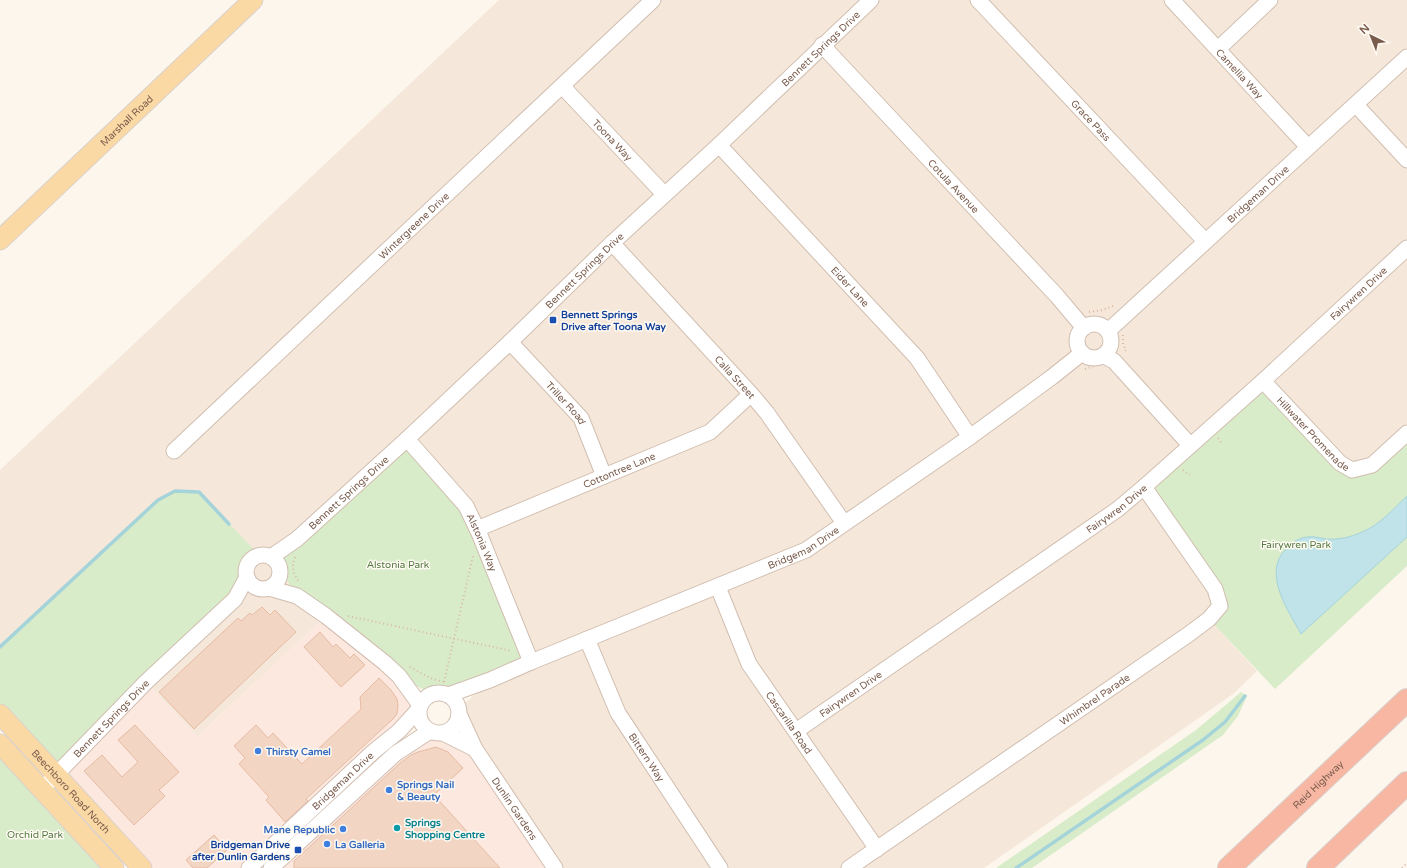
<svg xmlns="http://www.w3.org/2000/svg" width="1407" height="868" font-family="'Varela Round',sans-serif">
<style>
.residential{fill:#f5e8da}
.commercial{fill:#fde8e0}
.green{fill:#d8ecc9}
.water{fill:#bfe3e8;stroke:#a5d3da}
.lines{fill:none;stroke-linecap:round;stroke-linejoin:round}
.stream{stroke:#a5d3da;stroke-width:3.5}
.building{fill:#f3d5c3;stroke:#e6bba3}
.minor-casing{stroke:#d1beb0;stroke-width:17}
.major-casing{stroke:#dad1cd;stroke-width:21}
.highway-casing{stroke:#dad1cd;stroke-width:24}
.path{stroke:#d9b8a5;stroke-width:2;stroke-dasharray:1 3;stroke-linecap:butt}
.minor{stroke:#fff;stroke-width:15}
.major{stroke:#fbd9a5;stroke-width:19}
.highway{stroke:#f7b7a3;stroke-width:22}
.transit-dot{fill:#1a4fb4;stroke:#fffaf3;stroke-width:1.5}
.shop-dot{fill:#3f7fe0;stroke:#fffaf3;stroke-width:1.5}
.culture-dot{fill:#0f9aa8;stroke:#fffaf3;stroke-width:1.5}
.labels{text-anchor:middle;stroke-width:3;stroke-linejoin:round;paint-order:stroke}
.street-label{font-size:10px;fill:#7a5c4d;stroke:#fffaf3}
.transit-label{font-size:10px;font-weight:bold;fill:#164399;stroke:#fffaf3;text-anchor:start}
.park-label{font-size:10px;fill:#537a41;stroke:#fffaf3}
.shop-label{font-size:10px;font-weight:bold;fill:#366cbe;stroke:#fffaf3;text-anchor:start}
.culture-label{font-size:10px;font-weight:bold;fill:#0d838f;stroke:#fffaf3;text-anchor:start}
</style>
<rect width="100%" height="100%" fill="#fdf6ec"/>
<path class="residential" d="M499 0H1407V433L1215 589 1209 619 1257 671 1233 694 984 868H555L459 709 490 680 278 564 280 570 297 596 326 616 197 737 146 682 0 714V470Z"/>
<g class="commercial">
<path d="M326 616 420 705 249 868H142L56 774 146 682 197 737Z"/>
<path d="M430 731 475 749 555 868H271Z"/>
</g>
<g class="green">
<path d="M1263 381 1352 470 1407 433V566L1275 689 1209 619 1220 606 1144 487Z"/>
<path d="M407 439 466 506 531 662 442 693 431 694 399 676 297 596 280 570 278 564 297 539Z"/>
<path d="M175 491 199 492 260 556C250 560 246 566 247 577L56 774 0 714V647L158 500Z"/>
<path d="M1241 692 1247 696 1238 716 1223 735 1032 868H996L1196 730Z"/>
<path d="M0 744 114 868H0Z"/>
</g>
<path class="water" d="M1407 496V537L1301 634C1288 610 1261 572 1287 548 1293 542 1300 537 1308 537 1314 536 1320 538 1326 539 1339 540 1351 537 1362 532 1380 525 1393 509 1407 496Z"/>
<g class="lines">
<g class="stream">
<path d="M0 647 158 500 175 491 199 492 229 524"/>
<path d="M1016 868 1203 740 1225 722 1245 696"/>
</g>
</g>
<g class="building">
<path d="M262 607 270 615 275 610 296 632 194 729 159 692 238 618 241 621 250 613 252 615Z"/>
<path d="M320 632 333 647 336 644 350 658 354 654 365 665 341 687 304 647Z"/>
<path d="M379 678 391 690 397 699 398 705 397 714 393 719 306 799 308 801 285 822 266 800 269 797 239 764 245 758 234 746 256 725 268 738 273 733 302 764 361 709 360 697Z"/>
<path d="M135 725 179 772 159 790 165 796 134 825 84 771 102 755 122 777 138 762 118 740Z"/>
<path d="M436 747 448 752 463 768 434 795 500 868H294V861L399 764 411 755 418 752Z"/>
<path d="M214 835 227 850 207 868H193L186 860Z"/>
</g>
<g class="lines">
<g class="minor-casing">
<g id="minor">
<path id="s1" d="M978 0 1205 241"/>
<path id="s2" d="M1172 0 1308 147"/>
<path id="s3" d="M822 45 1057 296 1084 328"/>
<path d="M1218 49 1270 0"/>
<path id="s4" d="M562 86 664 194"/>
<path d="M1356 105 1407 160"/>
<path id="s5" d="M719 145 917 358 970 437"/>
<path id="s6" d="M612 243 751 394 767 413 844 523"/>
<circle cx="1094" cy="341" r="17"/>
<path id="s7" d="M1108 331 1407 57"/>
<path id="s8" d="M510 342 581 418 604 476"/>
<path d="M1104 356 1114 361 1190 445"/>
<path id="s9" d="M1263 381 1340 463 1352 470 1372 465 1407 433"/>
<path id="s10" d="M407 439 466 506 479 533 531 662"/>
<path id="s11" d="M174 451 653 0"/>
<path id="s12" d="M477 529 710 432 751 394"/>
<circle cx="263" cy="572" r="17"/>
<path id="s13" d="M271 557 297 539 407 439 510 342 612 243 719 145 871 0"/>
<path id="s14" d="M718 587 749 664 877 849"/>
<path d="M269 588 297 596 326 616 385 663 399 676 420 705"/>
<path id="s15" d="M587 639 618 713 720 868"/>
<circle cx="439" cy="713" r="20"/>
<path id="s16" d="M448 695 490 680 531 662 806 550 970 437 1052 377 1082 353"/>
<path id="s17" d="M459 714 475 749 555 868"/>
<path id="s18" d="M796 731 1118 509 1144 487 1263 381 1407 248"/>
<path d="M443 733 475 749"/>
<path id="s19" d="M49 782 146 682 235 599 247 577"/>
<path id="s20" d="M249 868 373 752 399 731 418 710"/>
<path d="M271 868 395 754 430 731"/>
<path id="s21" d="M849 868 1189 634 1209 619 1220 606 1215 589 1144 487"/>
</g>
</g>
<g class="major-casing">
<g id="major">
<path id="s22" d="M0 240 253 0"/>
<path id="s23" d="M0 714 142 868"/>
<path d="M0 744 114 868"/>
</g>
</g>
<g class="highway-casing">
<g id="highway">
<path id="s24" d="M1229 868 1407 700"/>
<path d="M1318 868 1407 783"/>
</g>
</g>
<g class="path">
<path d="M1089 312 1103 310 1115 305"/>
<path d="M1123 335V344L1126 350 1123 353"/>
<path d="M1085 369 1094 366"/>
<path d="M1218 438 1222 444"/>
<path d="M1183 470 1190 475"/>
<path d="M295 557C291 567 293 573 299 582"/>
<path d="M348 616 512 651"/>
<path d="M410 667 432 679 444 682"/>
<path d="M444 682 473 556"/>
<path d="M1402 868 1407 863"/>
</g>
<use href="#minor" class="minor"/>
<use href="#major" class="major"/>
<use href="#highway" class="highway"/>
</g>
<g class="transit-dot">
<rect x="549" y="316" width="8" height="8" rx="2"/>
<rect x="294" y="846" width="8" height="8" rx="2"/>
</g>
<g class="shop-dot">
<circle cx="258" cy="751" r="4"/>
<circle cx="389" cy="790" r="4"/>
<circle cx="343" cy="829" r="4"/>
<circle cx="327" cy="844" r="4"/>
</g>
<circle class="culture-dot" cx="397" cy="828" r="4"/>
<g class="labels">
<g class="street-label">
<text dy="4" stroke="none"><textPath href="#s13" startOffset="749">Bennett Springs Drive</textPath></text>
<text dy="4" stroke="none"><textPath href="#s2" startOffset="100">Camellia Way</textPath></text>
<text dy="4" stroke="none"><textPath href="#s22" startOffset="174">Marshall Road</textPath></text>
<text dy="4" stroke="none"><textPath href="#s1" startOffset="165">Grace Pass</textPath></text>
<text dy="4" stroke="none"><textPath href="#s4" startOffset="74">Toona Way</textPath></text>
<text dy="4" stroke="none"><textPath href="#s3" startOffset="193">Cotula Avenue</textPath></text>
<text dy="4" stroke="none"><textPath href="#s7" startOffset="203">Bridgeman Drive</textPath></text>
<text dy="4" stroke="none"><textPath href="#s11" startOffset="329">Wintergreene Drive</textPath></text>
<text dy="4" stroke="none"><textPath href="#s13" startOffset="425">Bennett Springs Drive</textPath></text>
<text dy="4" stroke="none"><textPath href="#s5" startOffset="193">Eider Lane</textPath></text>
<text dy="4" stroke="none"><textPath href="#s18" startOffset="714">Fairywren Drive</textPath></text>
<text dy="4" stroke="none"><textPath href="#s6" startOffset="182">Calla Street</textPath></text>
<text dy="4" stroke="none"><textPath href="#s8" startOffset="83">Triller Road</textPath></text>
<text dy="4" stroke="none"><textPath href="#s9" startOffset="73">Hillwater Promenade</textPath></text>
<text dy="4" stroke="none"><textPath href="#s12" startOffset="154">Cottontree Lane</textPath></text>
<text dy="4" stroke="none"><textPath href="#s13" startOffset="101">Bennett Springs Drive</textPath></text>
<text dy="4" stroke="none"><textPath href="#s18" startOffset="390">Fairywren Drive</textPath></text>
<text dy="4" stroke="none"><textPath href="#s10" startOffset="129">Alstonia Way</textPath></text>
<text dy="4" stroke="none"><textPath href="#s16" startOffset="385">Bridgeman Drive</textPath></text>
<text dy="4" stroke="none"><textPath href="#s18" startOffset="66">Fairywren Drive</textPath></text>
<text dy="4" stroke="none"><textPath href="#s21" startOffset="298">Whimbrel Parade</textPath></text>
<text dy="4" stroke="none"><textPath href="#s19" startOffset="89">Bennett Springs Drive</textPath></text>
<text dy="4" stroke="none"><textPath href="#s14" startOffset="154">Cascarilla Road</textPath></text>
<text dy="4" stroke="none"><textPath href="#s15" startOffset="133">Bittern Way</textPath></text>
<text dy="4" stroke="none"><textPath href="#s20" startOffset="128">Bridgeman Drive</textPath></text>
<text dy="4" stroke="none"><textPath href="#s24" startOffset="122">Reid Highway</textPath></text>
<text dy="4" stroke="none"><textPath href="#s23" startOffset="105">Beechboro Road North</textPath></text>
<text dy="4" stroke="none"><textPath href="#s17" startOffset="110">Dunlin Gardens</textPath></text>
</g>
<g class="transit-label">
<text x="561" y="318">Bennett Springs<tspan x="561" dy="12">Drive after Toona Way</tspan></text>
<text x="290" y="848" text-anchor="end">Bridgeman Drive<tspan x="290" dy="12">after Dunlin Gardens</tspan></text>
</g>
<g class="park-label">
<text x="1296" y="548">Fairywren Park</text>
<text x="398" y="568">Alstonia Park</text>
<text x="35" y="838">Orchid Park</text>
</g>
<g class="shop-label">
<text x="266" y="755">Thirsty Camel</text>
<text x="397" y="788">Springs Nail<tspan x="397" dy="12">&amp; Beauty</tspan></text>
<text x="335" y="833" text-anchor="end">Mane Republic</text>
<text x="335" y="848">La Galleria</text>
</g>
<g class="culture-label">
<text x="405" y="826">Springs<tspan x="405" dy="12">Shopping Centre</tspan></text>
</g>
</g>
<g transform="translate(1371 36) rotate(317)" stroke="#fffaf3" stroke-width="3" paint-order="stroke">
<path d="M0-3L7 15L0 10L-7 15Z" fill="#7a5c4d"/>
<text y="-6" font-size="11" font-weight="bold" text-anchor="middle" fill="#7a5c4d">N</text>
</g>
</svg>
